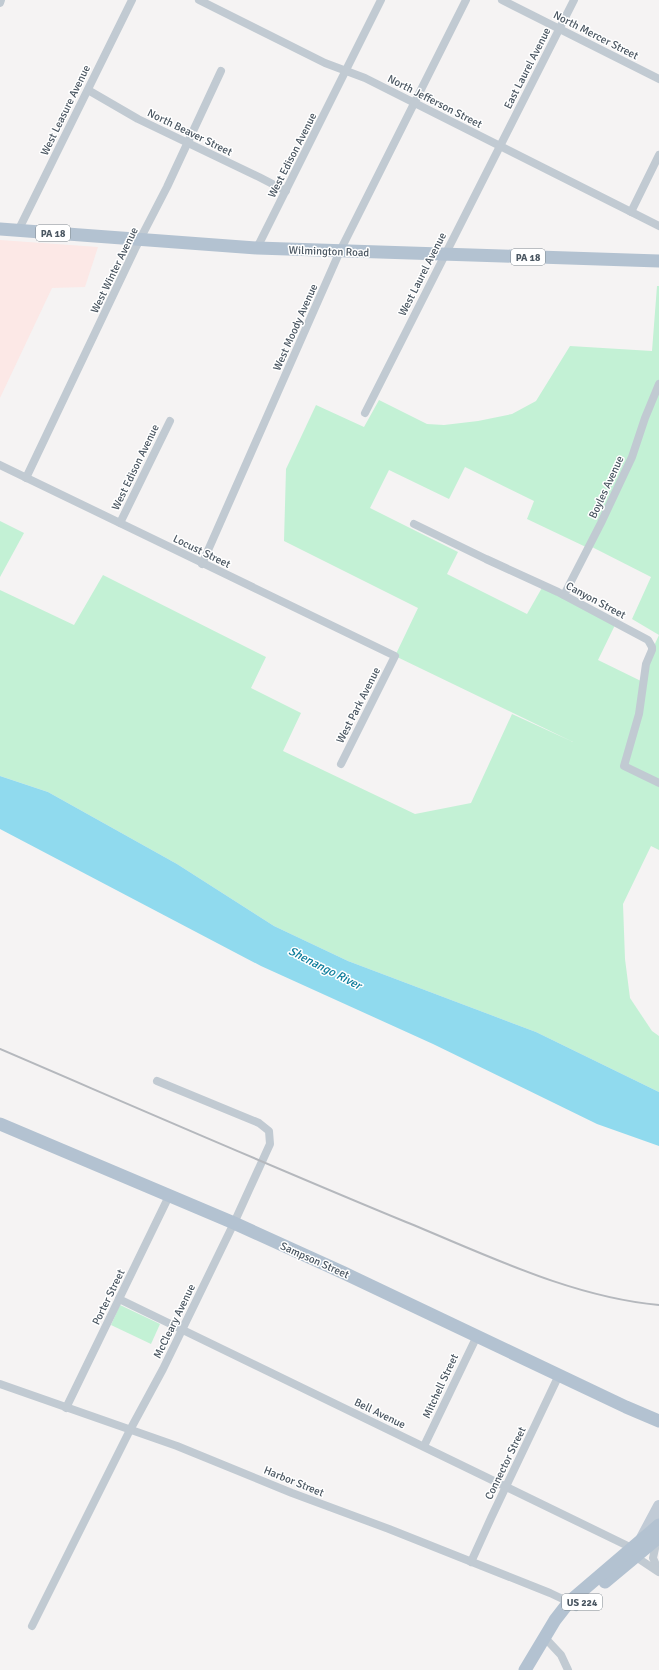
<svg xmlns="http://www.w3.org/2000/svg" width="659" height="1670" font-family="Signika,sans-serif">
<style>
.medical{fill:#fce8e6}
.green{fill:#c3f1d5;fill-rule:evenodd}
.water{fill:#90daee}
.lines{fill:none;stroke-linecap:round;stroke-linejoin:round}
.street{stroke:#c1cad2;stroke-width:8}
.secondary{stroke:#c1cbd6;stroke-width:12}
.primary{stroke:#b3c2d1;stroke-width:13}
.rail{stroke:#b5b8bd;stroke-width:2}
.labels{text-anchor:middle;stroke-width:3;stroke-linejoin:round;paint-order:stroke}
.shield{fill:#fff;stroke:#808990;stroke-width:1}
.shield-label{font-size:10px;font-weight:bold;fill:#4a5661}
.street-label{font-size:11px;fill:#4a5661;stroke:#fff}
.water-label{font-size:12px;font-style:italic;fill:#0c7c9b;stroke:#fff}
</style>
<rect width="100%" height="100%" fill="#f5f3f3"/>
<path class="medical" d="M0 240 98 247 85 287 52 288 0 398Z"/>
<g class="green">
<path d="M657 286H659V850L651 846 623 904 625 959 630 998 652 1031 659 1036V1092L536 1032 348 961 274 926 177 864 48 792 0 776V590L74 625 103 575 266 657 251 688 301 713 283 751 415 814 471 803 512 714 573 742 395 656 418 608 284 541 286 469 316 405 364 427 379 400 427 424 444 425 478 421 512 414 536 401 570 346 652 351ZM465 467 534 501 527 519 588 548 590 546 651 577 632 619 659 635 652 650 643 682 598 660 616 623 543 586 527 614 447 574 458 552 370 508 389 470 449 499Z"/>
<path d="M0 521 24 533 0 577Z"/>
<path d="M120 1305 160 1324 151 1344 111 1325Z"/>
</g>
<path class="water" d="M0 776 48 792 177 864 274 926 348 961 536 1032 659 1092V1146L597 1124 433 1044 261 966 0 829Z"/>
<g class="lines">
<g class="street">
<path d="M199 0 325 63 365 78 659 226"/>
<path d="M502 0 659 79"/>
<path d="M0 3 1 0"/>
<path d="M88 90 138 119 259 177 286 191"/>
<path d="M631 212 659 155"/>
<path d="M18 231 132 0"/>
<path d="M257 248 381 0"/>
<path d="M365 413 574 0"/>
<path d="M0 465 395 656 341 764"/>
<path d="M26 478 135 249 167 187 221 71"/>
<path d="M120 523 170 421"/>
<path d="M414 524 486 559 558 592 648 640 652 647V650L646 664 639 714 624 766 659 783"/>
<path d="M202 564 340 251 466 0"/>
<path d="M564 595 601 523 632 457 645 418 659 384"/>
<path d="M119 1299 632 1548"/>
<path d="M0 1384 177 1446 292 1493 389 1529 550 1593 569 1602 576 1607"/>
<path d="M66 1408 169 1196"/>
<path d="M424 1446 477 1336"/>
<path d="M657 1539 653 1558 659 1572"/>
<path d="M636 1557 657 1571"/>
<path d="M471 1562 491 1518 559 1375"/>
<path d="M32 1626 130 1430 163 1369 234 1223 270 1144 269 1131 259 1123 157 1081"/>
<path d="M547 1640 561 1655 568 1670"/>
</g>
<path class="secondary" d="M642 1538 659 1506"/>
<g class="primary">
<path d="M0 229 257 248 659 261"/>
<path d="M0 1124 234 1223 344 1273 626 1407 659 1421"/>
<path d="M605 1582 659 1537"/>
<path d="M525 1670 555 1620 569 1602 659 1525"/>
</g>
<path class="rail" d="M0 1049C135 1107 270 1166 406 1222 487 1255 571 1297 659 1305"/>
</g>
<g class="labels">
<g class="shield">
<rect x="36" y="225" width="34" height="16" rx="3"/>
<rect x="511" y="249" width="34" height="16" rx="3"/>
<rect x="562" y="1594" width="40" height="16" rx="3"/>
</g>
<g class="shield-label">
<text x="53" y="237">PA 18</text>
<text x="528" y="261">PA 18</text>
<text x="582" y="1606">US 224</text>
</g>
<g class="street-label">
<text transform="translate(596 35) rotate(27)" y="4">North Mercer Street</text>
<text transform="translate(527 68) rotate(-63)" y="4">East Laurel Avenue</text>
<text transform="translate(435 101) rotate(27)" y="4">North Jefferson Street</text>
<text transform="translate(65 110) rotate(-64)" y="4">West Leasure Avenue</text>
<text transform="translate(190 132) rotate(26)" y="4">North Beaver Street</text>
<text transform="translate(292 155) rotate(-63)" y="4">West Edison Avenue</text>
<text transform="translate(329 251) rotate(2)" y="4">Wilmington Road</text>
<text transform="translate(114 270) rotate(-64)" y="4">West Winter Avenue</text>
<text transform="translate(422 274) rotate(-63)" y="4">West Laurel Avenue</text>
<text transform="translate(295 327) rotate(-66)" y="4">West Moody Avenue</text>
<text transform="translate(135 467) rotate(-64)" y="4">West Edison Avenue</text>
<text transform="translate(606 487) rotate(-65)" y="4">Boyles Avenue</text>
<text transform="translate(202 551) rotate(26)" y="4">Locust Street</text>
<text transform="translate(596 600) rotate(28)" y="4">Canyon Street</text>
<text transform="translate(358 705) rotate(-63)" y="4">West Park Avenue</text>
<text transform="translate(315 1260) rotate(24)" y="4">Sampson Street</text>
<text transform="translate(108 1297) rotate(-64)" y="4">Porter Street</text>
<text transform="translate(174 1321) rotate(-64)" y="4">McCleary Avenue</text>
<text transform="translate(440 1386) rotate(-65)" y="4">Mitchell Street</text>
<text transform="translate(380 1413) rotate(26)" y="4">Bell Avenue</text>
<text transform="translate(505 1463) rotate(-64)" y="4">Connector Street</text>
<text transform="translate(294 1481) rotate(22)" y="4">Harbor Street</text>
</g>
<g class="water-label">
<text transform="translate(325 968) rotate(27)" y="4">Shenango River</text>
</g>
</g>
</svg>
